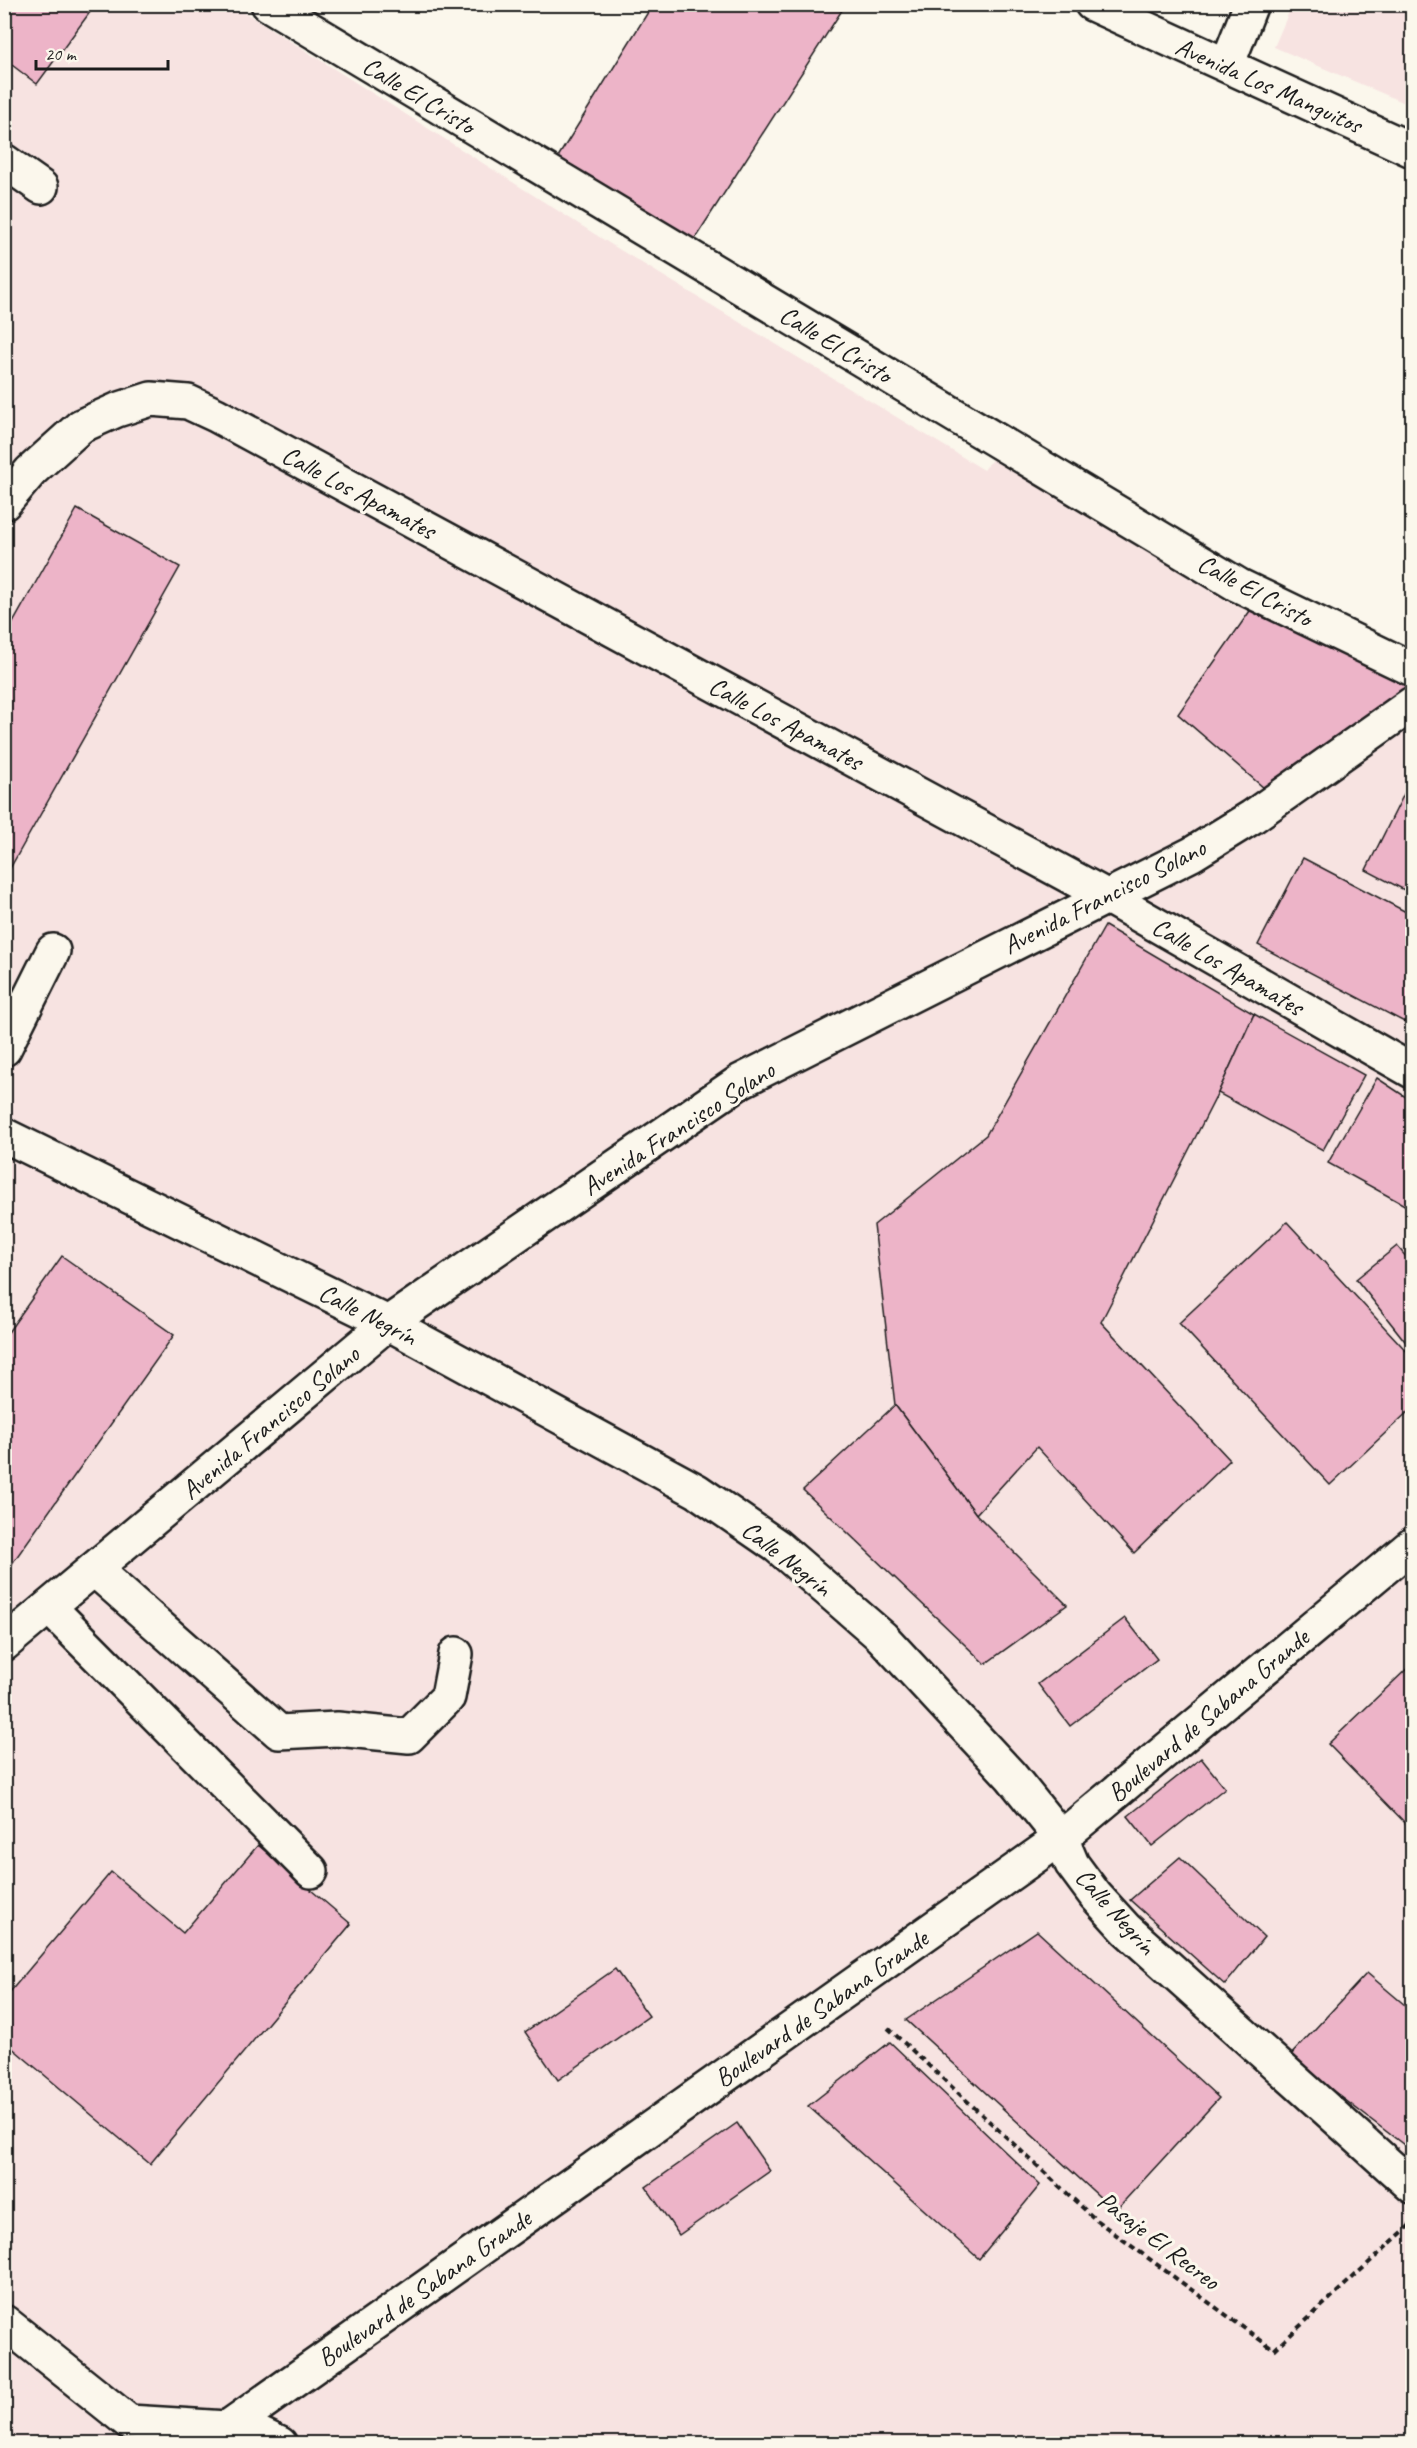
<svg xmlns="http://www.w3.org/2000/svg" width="1417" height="2448" font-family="Caveat,sans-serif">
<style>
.built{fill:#f7e3e1}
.building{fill:#edb4c8;stroke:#1c1c1c;stroke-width:1.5}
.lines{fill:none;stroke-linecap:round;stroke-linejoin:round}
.minor-casing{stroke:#1c1c1c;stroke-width:38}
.path{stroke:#1c1c1c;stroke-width:4;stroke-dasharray:6 4.5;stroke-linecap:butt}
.minor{stroke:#fbf7ec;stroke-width:33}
.labels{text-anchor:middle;stroke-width:6;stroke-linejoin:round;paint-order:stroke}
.street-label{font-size:26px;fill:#1c1c1c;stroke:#fbf7ec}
</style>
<rect width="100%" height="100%" fill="#fbf7ec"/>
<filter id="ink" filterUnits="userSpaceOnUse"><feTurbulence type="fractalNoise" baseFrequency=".0167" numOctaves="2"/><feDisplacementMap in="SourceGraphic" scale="12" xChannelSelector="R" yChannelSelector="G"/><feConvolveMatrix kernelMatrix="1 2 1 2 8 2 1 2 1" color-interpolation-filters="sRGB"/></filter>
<g filter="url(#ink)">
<g class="built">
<path d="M5 5H233L612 245 984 470 1000 449 1262 620 1412 711V2443L5 2444Z"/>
<path d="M1292 5H1412V106L1274 47Z"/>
</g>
<g class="building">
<path d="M4 4H96L37 84 4 59Z"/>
<path d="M653 4H846L694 240 553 165Z"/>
<path d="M77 509 180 567 4 879V639Z"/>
<path d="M1252 608 1408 686 1271 794 1178 714Z"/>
<path d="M1412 778V894L1366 870Z"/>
<path d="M1303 858 1412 915V1026L1258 945Z"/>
<path d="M1105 926 1254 1014 1218 1093 1101 1322 1230 1460 1134 1553 1037 1447 976 1514 895 1405 874 1225 986 1135Z"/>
<path d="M1254 1014 1364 1075 1323 1150 1218 1093Z"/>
<path d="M1377 1078 1412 1101V1206L1410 1208 1328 1163Z"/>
<path d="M1287 1222 1412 1357V1408L1330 1485 1179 1323Z"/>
<path d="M1397 1246 1412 1264V1350L1356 1279Z"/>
<path d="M62 1256 174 1335 4 1575V1338Z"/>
<path d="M895 1405 976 1514 1067 1605 985 1664 803 1490Z"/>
<path d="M1125 1618 1157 1659 1070 1726 1038 1684Z"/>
<path d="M1412 1664V1830L1328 1744Z"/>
<path d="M1201 1758 1225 1788 1152 1846 1128 1816Z"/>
<path d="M258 1845 351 1924 150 2164 4 2041V1999L111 1872 183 1933Z"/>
<path d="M1180 1857 1264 1937 1225 1985 1130 1900Z"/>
<path d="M1037 1931 1219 2098 1115 2211 906 2020Z"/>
<path d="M615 1969 649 2016 558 2080 525 2032Z"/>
<path d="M1367 1973 1412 2011V2151L1289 2057Z"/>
<path d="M890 2042 1040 2185 979 2259 808 2106Z"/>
<path d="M737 2123 770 2171 679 2235 646 2187Z"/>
</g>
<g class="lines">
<g class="minor-casing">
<g id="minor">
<path d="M268 4 1238 585 1412 669"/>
<path d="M1092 4 1412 150"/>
<path d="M1227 65 1251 4"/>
<path d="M4 161 41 187"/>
<path d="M4 503 31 471 81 426 117 410 151 399 188 402 216 415 1106 896 1412 1071"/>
<path d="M4 1049 53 951"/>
<path d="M4 1135 388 1323 697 1491 777 1546 882 1637 1011 1776 1061 1838 1072 1864 1095 1895 1126 1929 1412 2186"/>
<path d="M94 1569 279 1732 337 1729 409 1736 448 1697 456 1654"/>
<path d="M49 1607 311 1871"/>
<path d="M4 1644 388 1323 741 1081 1192 854 1252 817 1412 704"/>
<path d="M4 2322 129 2422 227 2428 255 2432 280 2444"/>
<path d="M208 2444 227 2428 1061 1838 1412 1545"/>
</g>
</g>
<path class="path" d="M888 2028 1096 2220 1274 2350 1410 2225"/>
<use href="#minor" class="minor"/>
</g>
</g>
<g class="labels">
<g class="street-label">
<text transform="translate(1269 85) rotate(24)" y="9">Avenida Los Manguitos</text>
<text transform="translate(419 95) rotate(31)" y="9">Calle El Cristo</text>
<text transform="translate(836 344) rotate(31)" y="9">Calle El Cristo</text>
<text transform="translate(359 492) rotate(28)" y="9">Calle Los Apamates</text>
<text transform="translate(1255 590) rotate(28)" y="9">Calle El Cristo</text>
<text transform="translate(786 723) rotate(28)" y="9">Calle Los Apamates</text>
<text transform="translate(1104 896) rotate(-27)" y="9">Avenida Francisco Solano</text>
<text transform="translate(1228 966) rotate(30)" y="9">Calle Los Apamates</text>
<text transform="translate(678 1128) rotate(-33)" y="9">Avenida Francisco Solano</text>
<text transform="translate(368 1314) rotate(27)" y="9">Calle Negrín</text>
<text transform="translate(270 1422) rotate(-40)" y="9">Avenida Francisco Solano</text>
<text transform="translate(787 1558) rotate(38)" y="9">Calle Negrín</text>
<text transform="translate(1208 1715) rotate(-40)" y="9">Boulevard de Sabana Grande</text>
<text transform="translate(1116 1911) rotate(48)" y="9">Calle Negrín</text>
<text transform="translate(821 2008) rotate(-35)" y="9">Boulevard de Sabana Grande</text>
<text transform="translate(1159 2240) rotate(37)" y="9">Pasaje El Recreo</text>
<text transform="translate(424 2288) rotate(-35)" y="9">Boulevard de Sabana Grande</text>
</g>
</g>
<rect width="1417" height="2448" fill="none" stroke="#fbf7ec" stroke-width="24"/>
<rect x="12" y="12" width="1393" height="2424" fill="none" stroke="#1c1c1c" stroke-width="2" filter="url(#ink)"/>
<path d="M36 60v9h132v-9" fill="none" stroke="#1c1c1c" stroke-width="3"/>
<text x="45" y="60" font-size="18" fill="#1c1c1c" stroke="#fbf7ec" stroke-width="4.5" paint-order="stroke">20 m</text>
</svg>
